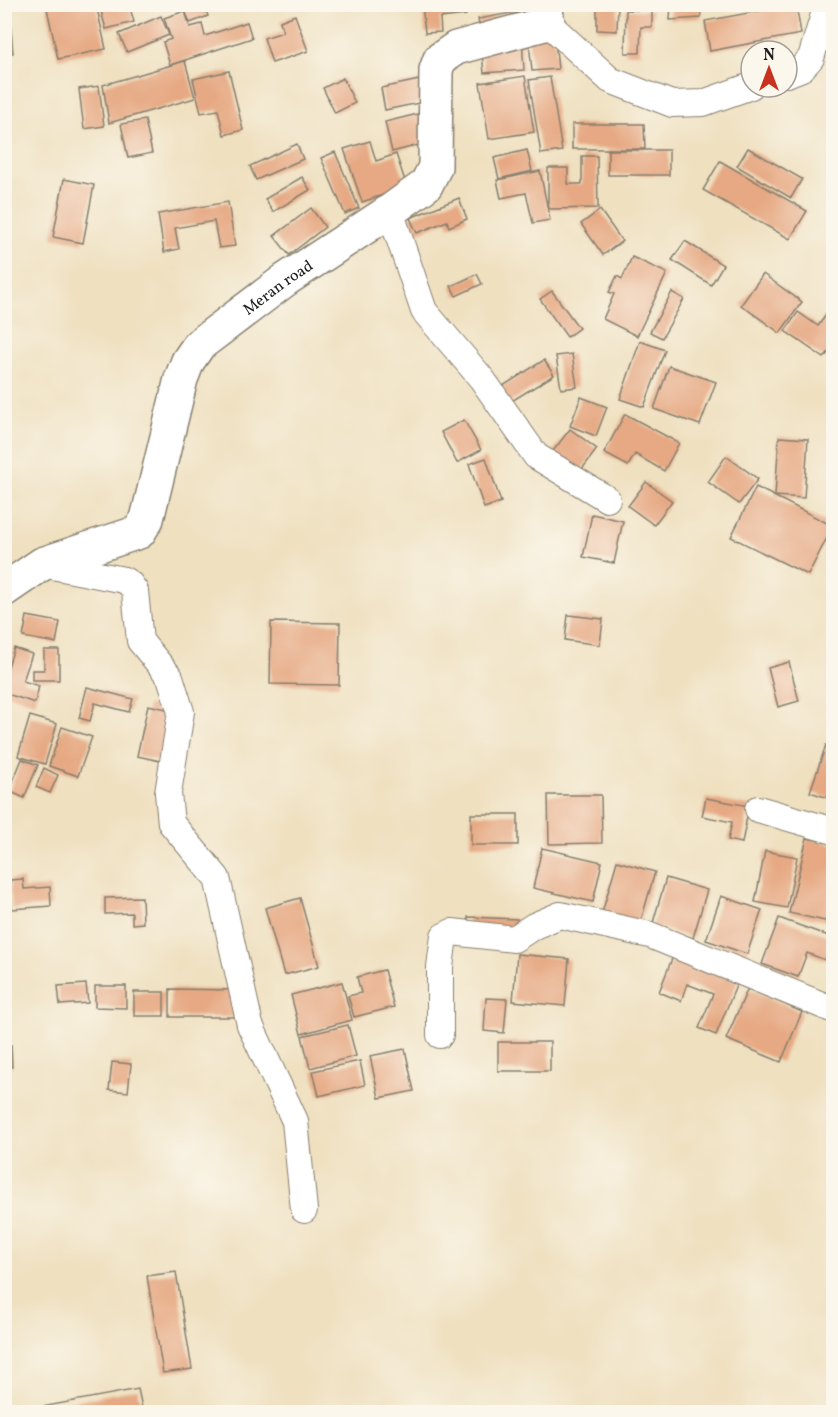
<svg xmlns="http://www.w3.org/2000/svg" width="838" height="1417" font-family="Vollkorn,serif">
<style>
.building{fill:#e6a983}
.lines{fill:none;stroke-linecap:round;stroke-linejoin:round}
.street-casing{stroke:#867e6e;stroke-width:28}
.secondary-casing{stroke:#867e6e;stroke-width:36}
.street{stroke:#fff;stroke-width:26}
.secondary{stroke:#fff;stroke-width:33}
.labels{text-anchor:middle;stroke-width:6;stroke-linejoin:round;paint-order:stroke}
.street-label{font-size:16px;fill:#1c1c1c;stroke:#fbf7ec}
</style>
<rect width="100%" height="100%" fill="#fbf7ec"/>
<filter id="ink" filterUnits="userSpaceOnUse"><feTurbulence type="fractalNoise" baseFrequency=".0167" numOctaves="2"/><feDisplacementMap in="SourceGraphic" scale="12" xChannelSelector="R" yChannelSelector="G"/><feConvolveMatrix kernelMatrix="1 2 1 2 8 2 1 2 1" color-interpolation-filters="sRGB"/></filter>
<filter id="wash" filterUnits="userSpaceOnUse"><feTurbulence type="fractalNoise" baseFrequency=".008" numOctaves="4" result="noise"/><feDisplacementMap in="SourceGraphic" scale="24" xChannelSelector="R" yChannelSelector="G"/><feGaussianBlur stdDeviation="1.35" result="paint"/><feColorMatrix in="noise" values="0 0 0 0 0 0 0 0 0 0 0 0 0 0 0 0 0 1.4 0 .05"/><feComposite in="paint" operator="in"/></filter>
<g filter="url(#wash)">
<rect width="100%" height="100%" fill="#efe0c0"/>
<g id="blocks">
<g class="building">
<path d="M46 4H96L106 49 58 59Z"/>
<path d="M99 4H129L134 22 106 29Z"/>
<path d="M597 4H618L617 31 597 30Z"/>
<path d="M671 4H700L701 18 670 20Z"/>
<path d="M796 4 801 34 710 51 705 21Z"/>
<path d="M4 5H9L13 53H4Z"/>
<path d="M183 5H204L208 16 190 23Z"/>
<path d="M422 5H465L466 15 440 18 441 32 425 33Z"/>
<path d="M626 10H652V27H641L640 53H625Z"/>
<path d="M185 11 190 27 202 24 205 36 247 22 252 38 170 65 163 42 171 39 164 18Z"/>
<path d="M516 12 519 29 481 36 478 19Z"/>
<path d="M295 15 308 51 272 63 264 38 283 32 280 21Z"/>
<path d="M161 16 169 35 127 52 119 34Z"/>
<path d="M554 30 558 69 532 71 528 33Z"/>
<path d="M522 40 524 70 484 73 481 43Z"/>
<path d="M185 61 195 98 109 123 103 85Z"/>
<path d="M229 71 243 130 224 135 218 110 201 113 193 79Z"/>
<path d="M525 76 534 132 489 139 480 83Z"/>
<path d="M550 77 562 151 541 154 529 80Z"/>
<path d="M343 78 355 103 335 113 323 88Z"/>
<path d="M424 79 429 101 385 110 381 88Z"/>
<path d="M99 86 104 126 84 129 79 89Z"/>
<path d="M426 112 434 141 392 152 385 122Z"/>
<path d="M145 120 152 153 128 158 121 124Z"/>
<path d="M572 124H644L645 149H572Z"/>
<path d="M370 141 376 161 396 154 407 187 362 202 344 149Z"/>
<path d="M297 144 303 159 256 180 250 166Z"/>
<path d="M748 148 802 179 791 198 737 166Z"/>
<path d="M527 150 532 171 499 179 494 158Z"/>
<rect x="608" y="150" width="61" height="25"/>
<path d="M335 152 359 208 345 214 321 158Z"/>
<path d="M582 156H597L598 208 548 209V168H568V184H582Z"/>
<path d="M720 161 807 211 790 239 703 190Z"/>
<path d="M540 171 550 220 533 223 526 193 501 198 497 180Z"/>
<path d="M302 177 310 190 273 212 265 199Z"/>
<path d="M64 179 94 185 83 243 53 237Z"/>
<path d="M459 198 467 219 449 227 447 221 417 233 410 218Z"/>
<path d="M228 202 235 246 219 248 214 221 175 228 179 249 164 252 158 214Z"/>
<path d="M311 208 325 227 289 255 274 236Z"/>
<path d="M600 210 622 241 603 255 581 224Z"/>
<path d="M685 241 723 265 711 285 672 260Z"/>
<path d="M632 257 667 273 637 336 603 319 614 294 609 292 617 276 622 279Z"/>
<path d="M477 274 482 284 456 296 451 286Z"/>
<path d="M763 274 802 302 780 333 741 305Z"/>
<path d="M552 291 579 328 567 337 540 299Z"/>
<path d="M672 292 684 299 662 338 650 332Z"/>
<path d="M834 304V345L824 358 785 331 798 312 818 326Z"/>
<path d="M640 341 665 350 644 407 620 399Z"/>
<path d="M572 354 577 387 561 389 556 356Z"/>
<path d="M544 360 554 375 507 404 498 389Z"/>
<path d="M669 366 716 382 700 425 654 409Z"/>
<path d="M581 397 607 407 596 436 570 426Z"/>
<path d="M625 414 679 443 664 471 635 454 628 466 604 453Z"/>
<path d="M464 420 481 450 457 463 441 432Z"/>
<path d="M570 429 597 449 580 472 553 451Z"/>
<path d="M779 437 808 439 804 498 775 496Z"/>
<path d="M726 456 758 479 739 504 708 482Z"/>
<path d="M486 458 501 502 484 508 469 464Z"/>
<path d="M646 482 672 501 654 525 628 506Z"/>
<path d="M756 487 833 526 808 575 731 537Z"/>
<path d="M592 514 623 521 614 563 583 557Z"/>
<path d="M568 615 603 619 600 645 565 640Z"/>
<path d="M27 616 60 622 56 643 23 637Z"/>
<path d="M271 622 340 623 339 685 270 684Z"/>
<path d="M14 648 32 654 23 681 39 686 35 703 4 693V679Z"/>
<path d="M44 650H59V680H32V670H44Z"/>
<path d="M789 662 799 701 778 707 768 668Z"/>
<path d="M87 687 133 699 129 712 95 703 90 721 79 718Z"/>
<path d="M148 705 176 711 165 762 137 756Z"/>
<path d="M30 716 57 724 45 764 18 756Z"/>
<path d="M62 727 92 737 78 776 49 766Z"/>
<path d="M826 745 834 747V800L810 792Z"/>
<path d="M22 759 38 765 24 798 9 791Z"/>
<path d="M44 768 58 775 50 793 36 787Z"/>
<path d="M548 795H601L602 843 549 844Z"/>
<path d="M706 798 749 806 742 843 728 840 732 822 702 816Z"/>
<rect x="471" y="814" width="47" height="31"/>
<path d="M807 838 834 844V923L789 913Z"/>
<path d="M542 848 602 862 593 902 533 888Z"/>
<path d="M765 851 797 857 787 908 755 902Z"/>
<path d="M617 861 655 872 640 924 602 913Z"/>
<path d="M666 878 707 890 693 938 652 926Z"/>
<path d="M23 879 24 889 50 887 51 906 12 909 10 880Z"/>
<path d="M721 896 762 910 747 954 706 940Z"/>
<path d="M142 897 143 923 132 924V913L105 914V898Z"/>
<path d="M300 898 319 966 284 975 265 908Z"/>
<path d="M468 917 517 919V935L468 934Z"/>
<path d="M779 918 834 938 825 960 807 953 798 977 762 964Z"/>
<path d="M517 954 569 959 565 1006 513 1001Z"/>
<path d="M673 956 738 981 716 1035 699 1028 713 994 687 984 681 1001 659 992Z"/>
<path d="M384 970 394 1007 354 1017 348 996 361 993 357 977Z"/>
<path d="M342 982 352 1020 301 1034 291 995Z"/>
<path d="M86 984 88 1003 60 1005 58 986Z"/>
<path d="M95 986H126V1008L95 1007Z"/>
<path d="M748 988 802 1012 781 1062 726 1039Z"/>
<path d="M170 989 238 990V1017H170Z"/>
<rect x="134" y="992" width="30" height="24"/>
<path d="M486 998 507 999 504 1033 484 1031Z"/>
<path d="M348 1025 356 1056 310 1068 302 1036Z"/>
<rect x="498" y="1042" width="52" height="29"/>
<path d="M11 1045 12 1067H5V1046Z"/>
<path d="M405 1049 414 1091 379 1098 370 1056Z"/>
<path d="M360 1061 365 1085 319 1096 313 1071Z"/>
<path d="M112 1062 131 1064 128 1092 109 1090Z"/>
<path d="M176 1272 192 1369 163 1373 147 1276Z"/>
<path d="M138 1389 143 1412H37L36 1408Z"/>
</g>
</g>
</g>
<g filter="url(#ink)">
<use href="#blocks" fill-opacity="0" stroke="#867e6e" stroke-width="1.5"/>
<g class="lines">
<g class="street-casing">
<g id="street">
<path d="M548 23 610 80 672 104 703 103 751 86"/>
<path d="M787 74 802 68 811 58 823 18"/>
<path d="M390 211 424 311 482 379 536 456 607 499"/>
<path d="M42 564 124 580 130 584 135 591 140 641 170 677 181 712 168 793 171 823 217 878 250 1025 295 1121 304 1210"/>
<path d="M758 809 834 831"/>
<path d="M440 1035V967L444 936 452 932 514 939 534 926 560 915 650 935 834 1010"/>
</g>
</g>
<g class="secondary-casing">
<g id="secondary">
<path id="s1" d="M4 590 42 564 139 532 147 519 181 379 188 361 199 345 285 280 390 211 426 185 435 167 436 70 440 59 456 48 548 23 545 4"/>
</g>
</g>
<use href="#street" class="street"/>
<use href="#secondary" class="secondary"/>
</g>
</g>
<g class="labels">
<g class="street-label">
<text dy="6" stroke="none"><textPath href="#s1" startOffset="444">Meran road</textPath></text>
</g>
</g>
<rect width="838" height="1417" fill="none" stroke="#fbf7ec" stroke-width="24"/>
<g transform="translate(769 69)"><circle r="28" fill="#fbf7ec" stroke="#a29f99" stroke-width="1.5"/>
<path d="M0-4.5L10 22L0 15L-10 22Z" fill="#c8321e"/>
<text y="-9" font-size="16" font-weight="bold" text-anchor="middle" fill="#1c1c1c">N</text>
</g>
</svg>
